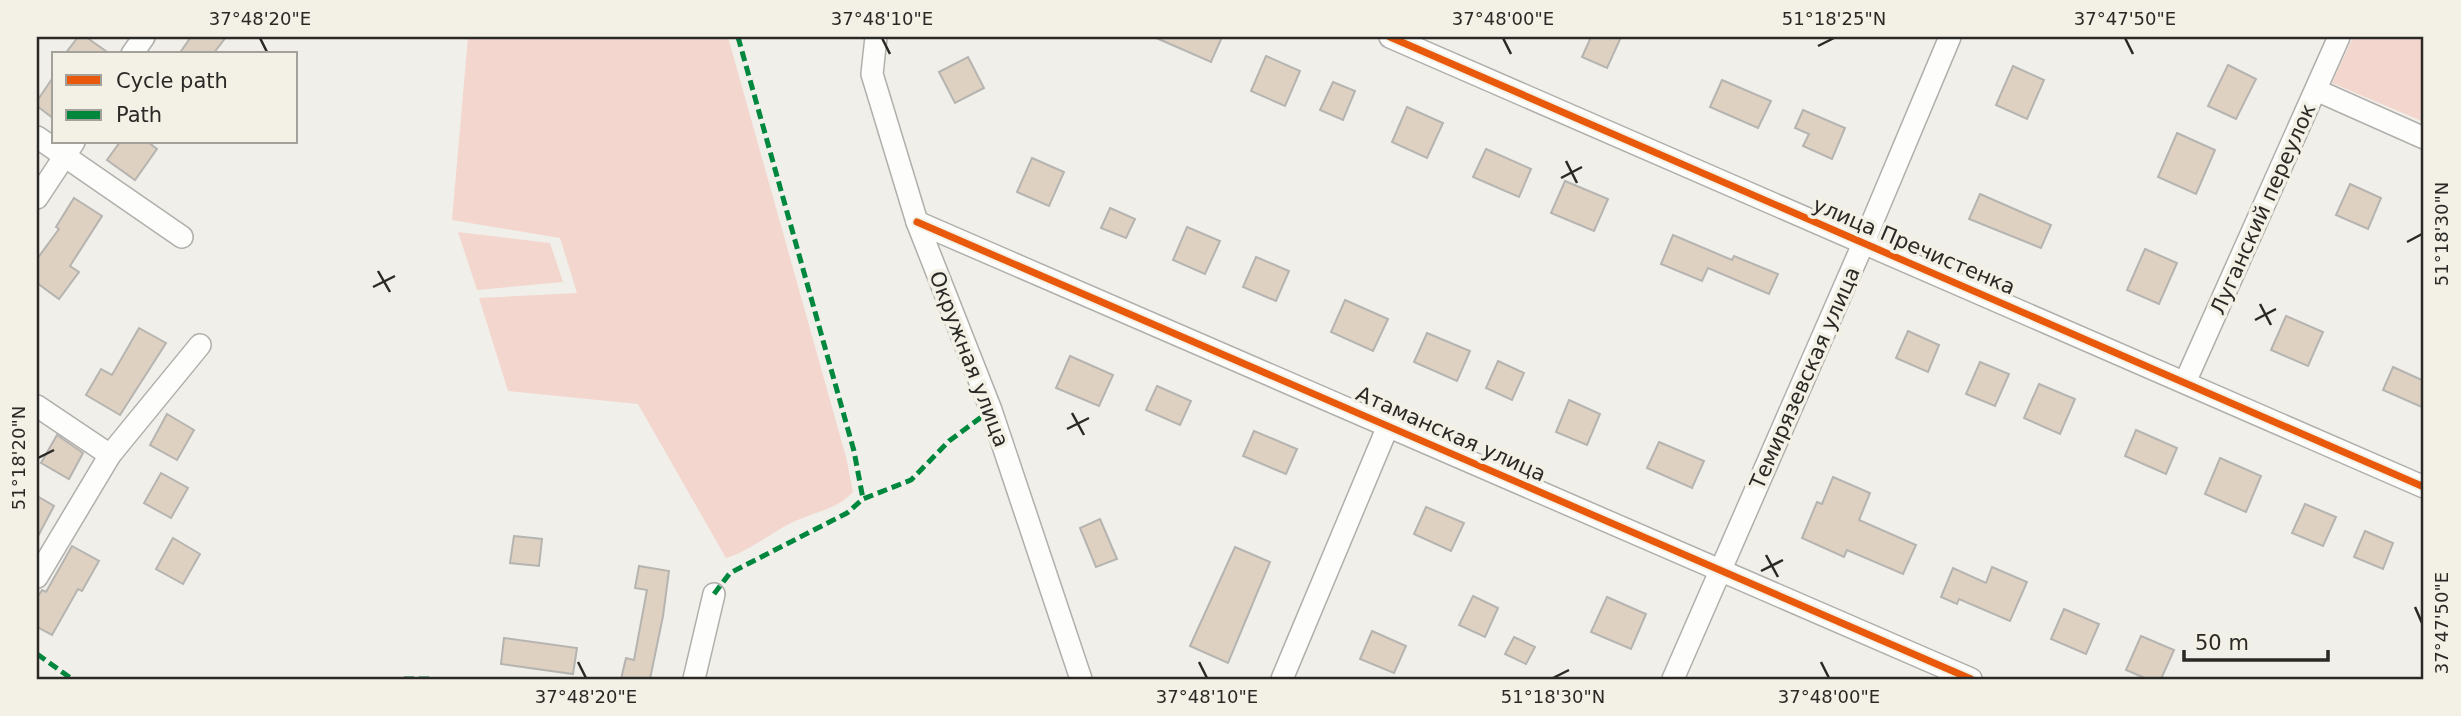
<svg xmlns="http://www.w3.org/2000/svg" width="2461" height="716" font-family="'DejaVu Sans',sans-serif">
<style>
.green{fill:#f3d6ce}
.building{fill:#ded1c2;stroke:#b6b4b0;stroke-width:2}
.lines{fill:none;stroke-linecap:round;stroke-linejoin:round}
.minor-casing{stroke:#b0afab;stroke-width:24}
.minor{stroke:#fdfdfc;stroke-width:21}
.quiet{stroke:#00873e;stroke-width:5;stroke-dasharray:10 5;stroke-linecap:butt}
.cycleway-casing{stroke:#f3f1e6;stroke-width:11}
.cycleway{stroke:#e8590c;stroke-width:7}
.ticks{fill:none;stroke:#2a2925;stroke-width:2.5}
.labels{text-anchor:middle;stroke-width:7;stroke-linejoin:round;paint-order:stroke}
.street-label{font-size:21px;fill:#2a2925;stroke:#f3f1e6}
.neatline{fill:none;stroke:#2a2925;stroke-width:2.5}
.ticks-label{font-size:18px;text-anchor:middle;fill:#2a2925}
</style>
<rect width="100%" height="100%" fill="#f0efe9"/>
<g class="green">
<path d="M468 37H728L846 457 853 492C835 511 812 512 789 524 768 535 749 551 726 558L638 404 508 391 479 298 577 293 560 238 452 220Z"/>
<path d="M2353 37H2424V122L2332 83Z"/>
<path d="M458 232 550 243 563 282 477 290Z"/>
</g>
<g class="building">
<path d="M78 37H86L110 54H65Z"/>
<path d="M191 37H226L213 54H179Z"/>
<path d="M1154 37H1222L1211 62Z"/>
<path d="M1591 37H1621L1607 68 1582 57Z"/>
<path d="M1266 56 1300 71 1285 106 1251 91Z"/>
<path d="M968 57 984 88 955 103 939 72Z"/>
<path d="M2228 65 2256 79 2236 119 2208 106Z"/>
<path d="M2013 66 2044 80 2027 119 1996 105Z"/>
<path d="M54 76V119L37 106V101Z"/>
<path d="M1722 80 1771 101 1758 128 1710 107Z"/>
<path d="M1333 82 1355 91 1343 120 1320 110Z"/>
<path d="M1407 107 1443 123 1427 158 1392 142Z"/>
<path d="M1803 110 1845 128 1832 159 1803 146 1809 134 1795 128Z"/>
<path d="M2177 133 2215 150 2196 194 2158 177Z"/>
<path d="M120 142H148L157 149 135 180 107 160Z"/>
<path d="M1486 149 1531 169 1519 197 1473 177Z"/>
<path d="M1032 158 1064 172 1049 206 1017 192Z"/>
<path d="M1565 181 1608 199 1594 231 1551 213Z"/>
<path d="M2350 184 2381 198 2368 229 2336 215Z"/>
<path d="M1980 194 2051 225 2041 248 1969 219Z"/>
<path d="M74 198 102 216 70 266 79 272 59 299 37 283V259L59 229 56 227Z"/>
<path d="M1110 208 1135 219 1126 238 1101 228Z"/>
<path d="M1187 227 1220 241 1205 274 1173 260Z"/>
<path d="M1673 235 1732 260 1734 256 1778 274 1769 294 1708 268 1702 281 1661 264Z"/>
<path d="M2145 249 2177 263 2159 304 2127 290Z"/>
<path d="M1256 257 1289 271 1276 301 1243 287Z"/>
<path d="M1345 300 1388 319 1373 351 1331 332Z"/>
<path d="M2286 316 2323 332 2308 366 2271 350Z"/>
<path d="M139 328 166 343 120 415 86 395 101 369 112 375Z"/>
<path d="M1908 331 1939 345 1928 372 1896 358Z"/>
<path d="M1427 333 1470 351 1457 381 1414 362Z"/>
<path d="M1070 356 1113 375 1099 406 1056 388Z"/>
<path d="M1498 361 1524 373 1512 400 1486 388Z"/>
<path d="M1980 362 2009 374 1995 406 1966 394Z"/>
<path d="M2393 367 2424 381V408L2383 390Z"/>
<path d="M2039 384 2075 399 2060 434 2024 418Z"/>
<path d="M1157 386 1191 401 1180 425 1146 410Z"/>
<path d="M1569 400 1600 414 1587 445 1556 432Z"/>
<path d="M167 414 194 430 177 460 150 445Z"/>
<path d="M2136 430 2177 448 2166 474 2125 456Z"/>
<path d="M1254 431 1297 449 1286 474 1243 456Z"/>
<path d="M57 435 83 453 69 479 41 463Z"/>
<path d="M1659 442 1704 461 1692 488 1647 468Z"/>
<path d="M2220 458 2261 476 2246 512 2205 494Z"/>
<path d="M161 473 188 488 171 518 144 503Z"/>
<path d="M1833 477 1870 493 1859 520 1916 545 1903 574 1847 550 1844 557 1802 538 1817 502 1822 504Z"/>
<path d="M37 496 54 506 37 538Z"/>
<path d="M2305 504 2336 517 2323 546 2292 533Z"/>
<path d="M1426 507 1464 523 1451 551 1414 534Z"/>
<path d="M1100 519 1117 559 1096 567 1080 528Z"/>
<path d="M2365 531 2393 543 2383 569 2354 557Z"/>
<path d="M514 536 542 539 539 566 510 563Z"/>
<path d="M173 538 200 554 183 584 156 569Z"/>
<path d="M72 546 99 561 82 591 78 589 52 635 37 627V598L42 590 46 592Z"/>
<path d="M1235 547 1270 562 1228 663 1190 646Z"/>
<path d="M639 566 669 571 663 616 650 679H621L626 658 634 660 647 590 635 588Z"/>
<path d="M1992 567 2027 582 2010 621 1959 599 1957 604 1941 597 1953 568 1986 583Z"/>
<path d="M1473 596 1498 608 1485 637 1459 625Z"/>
<path d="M1607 597 1646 614 1631 649 1591 632Z"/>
<path d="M2064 609 2099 624 2086 654 2051 639Z"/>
<path d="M1372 631 1406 646 1394 673 1360 659Z"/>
<path d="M2141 636 2174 650 2161 679H2147L2126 670Z"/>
<path d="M1514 637 1535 647 1526 664 1505 654Z"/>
<path d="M504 638 577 648 573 674 501 664Z"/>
</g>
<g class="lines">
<g class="minor-casing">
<g id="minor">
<path d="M876 37 872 74 917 222 991 410 1081 679"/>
<path d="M1390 37 2424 487"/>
<path d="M132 54 144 37"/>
<path d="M2316 90 2424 138"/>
<path d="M37 137 182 237"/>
<path d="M37 198 74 142"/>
<path d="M917 222 1971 679"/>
<path d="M2186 380 2339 37"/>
<path d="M37 406 110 455"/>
<path d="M37 577 110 455 200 345"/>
<path d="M694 679 714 594"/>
<path d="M1282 679 1388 426"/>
<path d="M1673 679 1863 244 1950 37"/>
</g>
</g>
<use href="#minor" class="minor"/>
<g class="quiet">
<path d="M738 37 854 451 863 499"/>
<path d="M714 594 730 573 847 513 863 499 911 480 949 441 991 410"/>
<path d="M37 654 72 679"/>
<path d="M404 679H434"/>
</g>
<g class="cycleway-casing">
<g id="cycleway">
<path d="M1390 37 2424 487"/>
<path d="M917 222 1971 679"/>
</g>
</g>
<use href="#cycleway" class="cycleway"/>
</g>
<path class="ticks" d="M260 38 268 54M882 38 890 54M1503 38 1511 54M2125 38 2133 54M1818 46 1834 38M1566 161 1577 183M1561 178 1582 167M2407 242 2422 234M378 271 390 292M373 287 395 276M2260 304 2271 325M2255 320 2276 309M1072 413 1084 435M1067 429 1089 418M38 458 54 450M1766 555 1778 577M1761 571 1783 560M2415 607 2422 623M578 662 586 678M1199 662 1207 678M1821 662 1829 678M1553 678 1569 670"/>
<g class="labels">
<g class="street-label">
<text transform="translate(2263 209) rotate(-66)" y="7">Луганский переулок</text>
<text transform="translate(1914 246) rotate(23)" y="7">улица Пречистенка</text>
<text transform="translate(969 359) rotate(69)" y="7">Окружная улица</text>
<text transform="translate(1805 378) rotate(-66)" y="7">Темирязевская улица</text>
<text transform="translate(1451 434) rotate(24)" y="7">Атаманская улица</text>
</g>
</g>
<rect width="2461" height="716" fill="none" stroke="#f3f1e6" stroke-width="77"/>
<rect x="52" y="52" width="245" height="91" fill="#f3f1e6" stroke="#a3a199" stroke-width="2"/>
<rect x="66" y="75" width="35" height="10" fill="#e8590c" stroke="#a3a199" stroke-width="2"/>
<text x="116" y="88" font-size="21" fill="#2a2925">Cycle path</text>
<rect x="66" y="110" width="35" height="10" fill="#00873e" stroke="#a3a199" stroke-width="2"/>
<text x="116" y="122" font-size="21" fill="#2a2925">Path</text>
<path d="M2184 650v10h144v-10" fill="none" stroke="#2a2925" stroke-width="3.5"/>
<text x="2195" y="650" font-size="21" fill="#2a2925" stroke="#f3f1e6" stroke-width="5" paint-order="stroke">50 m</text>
<rect x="38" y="38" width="2384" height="640" class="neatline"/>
<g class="ticks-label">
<text x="260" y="25">37°48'20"E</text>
<text x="882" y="25">37°48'10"E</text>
<text x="1503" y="25">37°48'00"E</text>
<text x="1834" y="25">51°18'25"N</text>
<text x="2125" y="25">37°47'50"E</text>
<text transform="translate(2442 234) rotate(-90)" y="6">51°18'30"N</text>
<text transform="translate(19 458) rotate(-90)" y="6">51°18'20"N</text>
<text transform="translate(2442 623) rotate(-90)" y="6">37°47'50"E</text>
<text x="586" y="703">37°48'20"E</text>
<text x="1207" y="703">37°48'10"E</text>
<text x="1553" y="703">51°18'30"N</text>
<text x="1829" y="703">37°48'00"E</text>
</g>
</svg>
